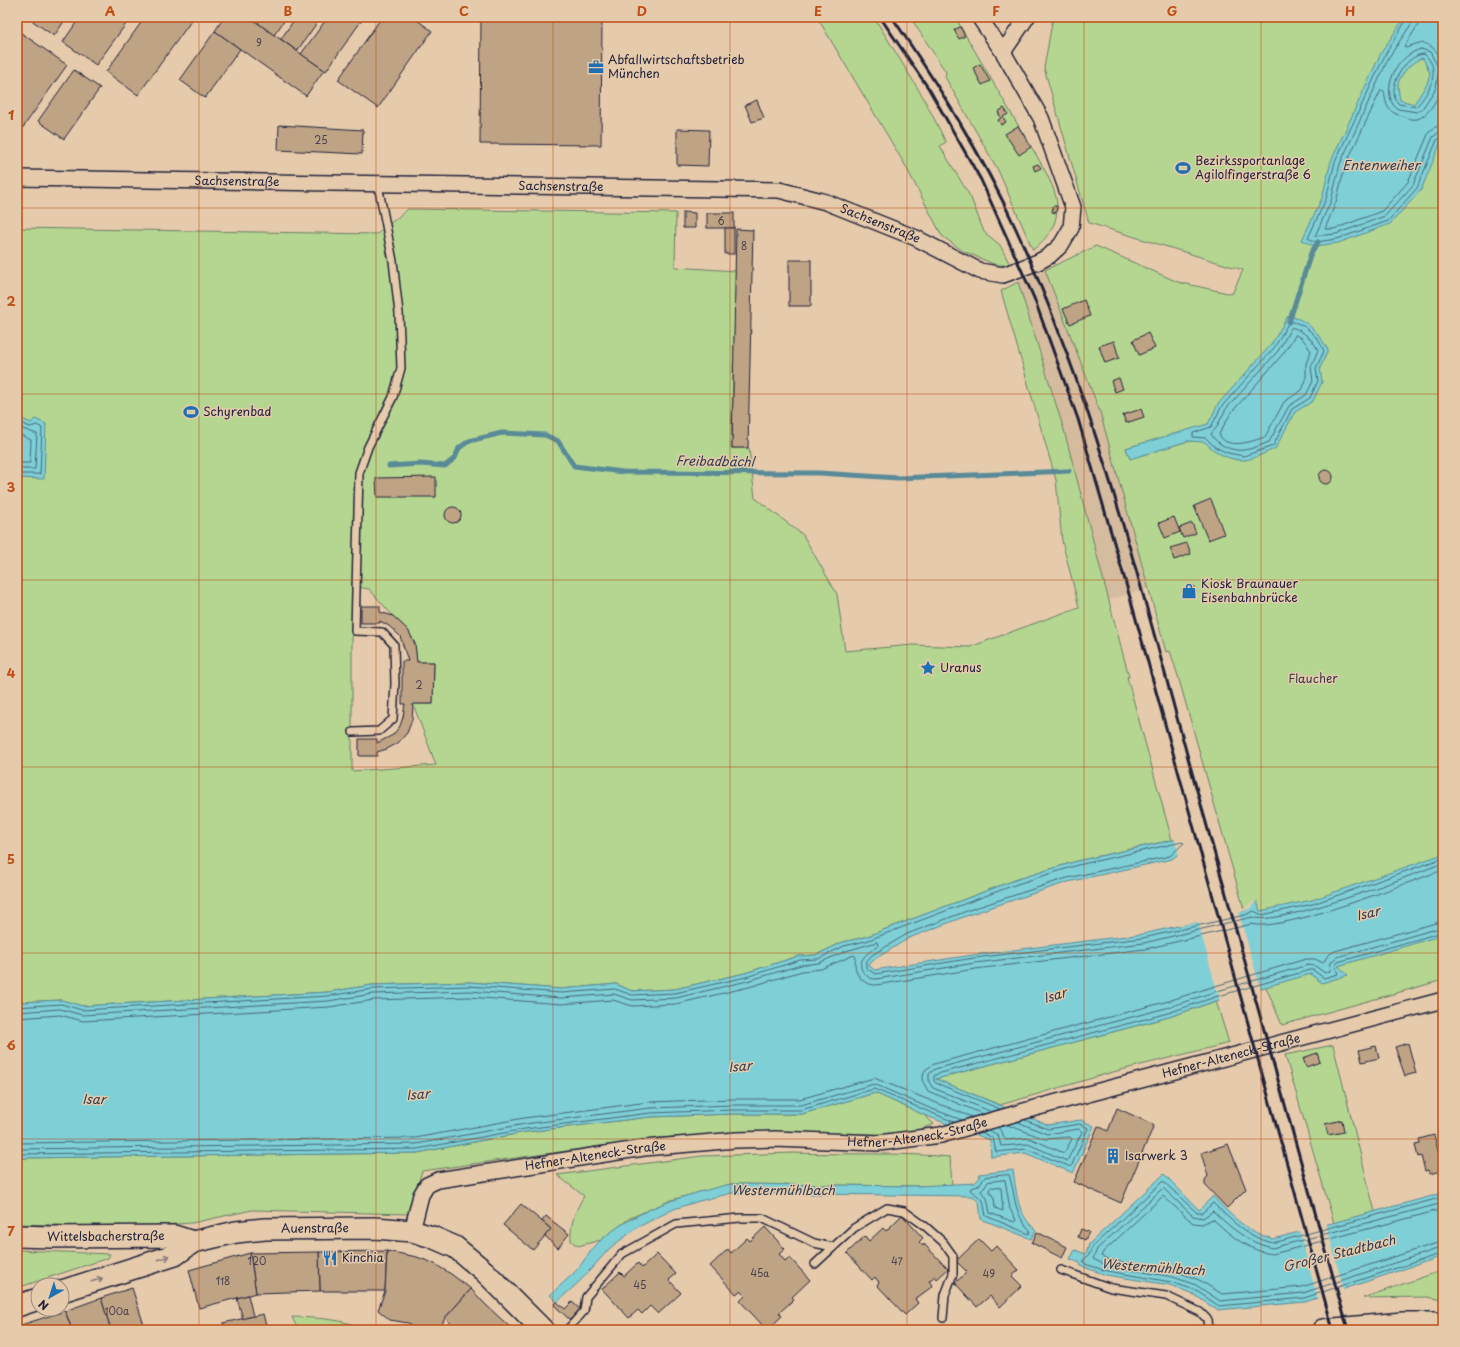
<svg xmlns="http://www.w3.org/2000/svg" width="1460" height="1347" font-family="'Playpen Sans',sans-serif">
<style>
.built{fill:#d6bc9e}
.green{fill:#b4d690;stroke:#6b7c66;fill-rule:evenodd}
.water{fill:#7ecfd6;stroke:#598a98;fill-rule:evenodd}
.pier{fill:#e5cbac}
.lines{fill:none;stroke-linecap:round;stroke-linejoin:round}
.shore{stroke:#476779;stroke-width:1}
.stream{stroke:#598a98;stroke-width:5}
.building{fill:#bfa385;stroke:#22223b}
.lane-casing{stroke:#22223b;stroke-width:10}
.street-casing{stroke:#22223b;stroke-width:18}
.secondary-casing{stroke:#22223b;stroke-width:24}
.lane{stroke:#e5cbac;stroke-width:7}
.street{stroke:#e5cbac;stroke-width:15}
.secondary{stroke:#e5cbac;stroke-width:21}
.rail{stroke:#22223b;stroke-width:3}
.oneway{stroke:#847674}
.grid{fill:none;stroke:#c04e15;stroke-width:1;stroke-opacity:0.55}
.labels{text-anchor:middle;stroke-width:3;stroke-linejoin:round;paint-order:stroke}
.number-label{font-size:10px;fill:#49424e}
.poi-label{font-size:12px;fill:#22223b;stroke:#e5cbac;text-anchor:start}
.street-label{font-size:12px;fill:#22223b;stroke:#e5cbac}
.park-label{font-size:12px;fill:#383d48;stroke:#e5cbac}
.water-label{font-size:13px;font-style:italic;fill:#303c52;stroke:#e5cbac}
.neatline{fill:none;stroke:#c04e15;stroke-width:1.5}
.grid-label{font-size:13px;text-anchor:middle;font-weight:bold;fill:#c04e15}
</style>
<rect width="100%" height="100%" fill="#e5cbac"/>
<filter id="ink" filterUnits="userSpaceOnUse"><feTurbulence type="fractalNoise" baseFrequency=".025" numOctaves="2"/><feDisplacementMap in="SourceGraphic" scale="8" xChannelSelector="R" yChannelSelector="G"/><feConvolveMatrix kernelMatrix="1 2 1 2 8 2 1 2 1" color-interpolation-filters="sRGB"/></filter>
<g filter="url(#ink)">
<path class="built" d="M1045 270 1100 412 1149 588 1108 600 1064 430 1018 282Z"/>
<g class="green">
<path d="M817 17H874L923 97 946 142 940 146 971 198 984 232 1000 245 1010 265H996L963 251 942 236 905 165Z"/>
<path d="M910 17H955C976 53 997 89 1018 125 1029 144 1056 183 1057 204 1058 225 1048 237 1033 250L998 170 945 77 946 72Z"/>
<path d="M1053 17H1443V980L1282 1025 1266 987 1178 676 1170 651 1166 652 1100 412 1045 270 1096 246 1178 282 1232 294 1243 270 1089 223 1044 68ZM1198 428 1202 441H1188L1130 458 1126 448Z"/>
<path d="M408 209 676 213 675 267 736 271 731 448H749L755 498 803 535 837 594 845 651 913 645 970 647 1079 607 1062 541 1056 480 1001 291 1018 282 1064 430 1129 677H1127L1172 840 1077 861 1015 880 865 937 843 942 816 955 799 956 745 973 675 989 632 991 616 984 561 989 469 982 372 985 328 992 82 1006 61 1000 20 1002 17 1004V228L377 234ZM352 586 369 589 393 616 408 630 415 644 417 662H434L433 704H413L436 765 352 771Z"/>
<path d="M1216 1001 1229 1043 1113 1072 1000 1105 935 1079 1169 1017Z"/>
<path d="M1333 1045 1375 1212 1334 1223 1285 1055Z"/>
<path d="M875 1093 924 1115 934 1124 915 1131 900 1134C820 1135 740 1131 660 1138L422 1171 408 1214 252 1210 192 1223 129 1227 17 1224V1158L417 1153 526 1132 650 1117 733 1114H802Z"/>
<path d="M793 1153C845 1155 898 1152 950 1157L952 1185 918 1186 731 1184 671 1200 630 1218 601 1240 578 1246 571 1241C570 1223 575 1211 584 1196L557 1175 702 1156Z"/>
<path d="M17 1250 110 1254 108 1258 23 1286 21 1282 17 1283Z"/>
<path d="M1443 1270V1300L1427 1297 1363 1298Z"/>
<path d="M292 1317C313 1318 346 1318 364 1330H298Z"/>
</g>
<g class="water">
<path d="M1405 17H1443V137L1421 190 1390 224 1338 243 1315 246 1302 240 1322 198 1331 161 1381 53ZM1423 58 1430 73 1427 84 1414 104 1400 100C1399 95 1398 88 1398 84 1401 73 1413 60 1423 58Z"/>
<path d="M1288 316C1308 319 1319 334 1328 350L1320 368 1322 382 1313 401 1295 412 1275 449C1266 452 1254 459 1245 460 1229 461 1214 452 1205 442L1188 441 1130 459 1126 448 1208 424 1218 404 1271 345Z"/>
<path d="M17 417 31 423 35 419 46 424 44 479 17 478Z"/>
<path d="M1205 833 1172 859 1068 882 974 913 909 938 875 959 869 965 874 970 973 955 1143 934 1244 911 1257 901 1260 911 1312 900 1443 854V935L1338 966 1348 975 1322 983 1311 974 1216 1001 1169 1017 936 1079 1048 1125 1081 1120 1094 1126 1073 1173 1025 1153 991 1157 990 1140 924 1115 875 1093 802 1114H733L650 1117 526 1132 417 1153 17 1158V1004L20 1002 62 1000 82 1006 328 992 372 985 469 982 561 989 616 984 632 991 675 989 745 973 799 956 816 955 843 942 865 937 1015 880 1077 861Z"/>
<path d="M1013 1170C1017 1193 1016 1213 1036 1230L1031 1239 981 1219 979 1202 972 1196 732 1193 699 1201 674 1209 638 1227 610 1248 580 1281 557 1302 550 1295C558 1287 567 1280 575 1272 584 1261 592 1248 602 1239 639 1208 684 1195 731 1184L917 1186 975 1183 980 1177 979 1174Z"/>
<path d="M1164 1174 1199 1210 1213 1196C1231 1216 1247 1232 1273 1239L1443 1193V1256L1305 1302 1217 1310 1193 1294 1170 1285 1106 1275 1081 1266 1080 1263 1070 1259 1075 1250 1086 1254 1089 1244Z"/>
</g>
<g class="pier">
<path d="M1204 831 1207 832 1206 834 1179 856 1174 837Z"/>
<path d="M1258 899 1251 908 1239 913 1261 990 1220 1002 1198 922 1183 925 1178 924 1243 909Z"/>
<path d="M1326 1223 1344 1291 1318 1300 1299 1230Z"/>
</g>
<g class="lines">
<g class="shore">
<path d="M1408 17 1385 55 1335 162 1326 199 1308 238 1316 242 1337 239 1388 221 1417 188 1437 140 1443 137"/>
<path d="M1413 17 1412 23 1389 57 1340 164 1331 201 1315 236 1336 234 1385 216 1413 185 1433 137 1438 133 1443 132"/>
<path d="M1419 17 1418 25 1404 47 1407 48C1424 37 1436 46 1443 64"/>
<path d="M1421 49 1430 52 1439 69 1436 88 1422 109 1417 112 1398 109 1393 105C1382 83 1399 55 1421 49Z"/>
<path d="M1424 54C1443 69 1429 93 1416 107L1399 104C1384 91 1405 54 1424 54Z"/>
<path d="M1443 84C1440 95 1429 116 1417 119 1412 120 1407 118 1402 116 1387 112 1386 105 1384 91L1381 90 1345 166 1336 202 1325 229H1334L1382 211 1408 182 1429 132 1435 127 1443 126"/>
<path d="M1290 321C1306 324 1318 336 1324 351L1316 368 1318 381 1310 398 1292 409 1273 446 1244 456 1228 453 1215 447 1206 438 1193 437V433L1211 427 1222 406 1274 348Z"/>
<path d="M1294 328C1306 333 1312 339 1318 350L1311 367 1313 381 1306 395 1289 406 1269 442C1261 445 1252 449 1244 450 1232 452 1216 444 1211 434L1216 428 1226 409 1278 351 1291 328Z"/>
<path d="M1296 335 1302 338 1311 351 1306 364V380L1302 390 1284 402 1265 437C1253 441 1226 451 1219 434L1231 413 1282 355Z"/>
<path d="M17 421 30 427 37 425 42 428 40 474H17"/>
<path d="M17 427 37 434 35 469H17"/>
<path d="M17 433 31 440 30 463H17"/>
<path d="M17 1007 61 1004 82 1010 328 996 373 989 469 986 561 993 615 989 632 995 675 993 746 977 800 960 818 959 844 946 866 941 1017 884 1078 865 1182 842 1184 843 1170 856 1067 878 972 909 907 934 872 955 866 962V968L875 974 974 958 1143 938 1245 915 1254 911 1262 915 1313 904 1443 858"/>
<path d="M17 1012 60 1009 82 1015 328 1001 373 994 469 991 561 998 614 994 632 1000 676 998 747 981 801 965 819 963 846 951 877 942 878 946C869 952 854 961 864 973 868 977 870 979 876 979L975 963 1144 943 1252 917C1276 928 1412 875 1443 863"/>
<path d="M17 1018 60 1015 83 1021 329 1007 374 1000 469 997 561 1004 613 1000 632 1006 676 1004 749 987 802 971 821 969 854 955 856 957C852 971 861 985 876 985L975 969 1145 949 1252 924C1282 933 1408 882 1443 870"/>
<path d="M1000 1109 936 1083 934 1081V1076L937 1074 1168 1013 1215 997 1310 970H1313L1324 978 1338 974 1335 966 1338 962 1443 932"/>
<path d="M992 1112 933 1088 929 1082V1074L935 1069 1166 1008 1214 992 1308 965 1315 966 1325 973 1330 971 1331 962 1337 957 1443 927"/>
<path d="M983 1114 928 1091 922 1080 925 1070 934 1064 1165 1002 1212 987 1306 959H1315L1323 963 1328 955 1335 951 1443 921"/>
<path d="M998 1127 1006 1140 1029 1138 1064 1153 1072 1139 1070 1137 1045 1139 1008 1125"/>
<path d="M989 1130 998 1135 1001 1146 1028 1144 1067 1161 1082 1132 1079 1129 1047 1134 1018 1122"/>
<path d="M981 1132 993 1138 996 1152 1026 1149 1071 1167 1088 1128 1080 1124 1048 1129 1025 1120"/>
<path d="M17 1143 415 1138 524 1118 649 1102 733 1099H800L874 1078 972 1117"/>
<path d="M17 1149 416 1144 525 1124 650 1108 733 1105H801L874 1084 927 1107 962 1120"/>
<path d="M17 1154 417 1149 525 1129 650 1113 733 1110H801L874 1089 954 1122"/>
<path d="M1009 1175C1016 1195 1013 1214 1030 1230L1029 1234 986 1216 983 1200 970 1190 971 1188 978 1186 985 1177Z"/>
<path d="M1005 1180 1010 1209 1016 1220 1014 1222 990 1213 987 1198 981 1191 988 1182Z"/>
<path d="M992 1187 1001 1188 1003 1211 995 1208 994 1198 989 1190Z"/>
<path d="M1443 1197 1273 1243C1247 1237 1232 1221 1213 1203L1202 1213H1197L1163 1181 1093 1246 1089 1255 1083 1260 1085 1264 1107 1271 1171 1282 1195 1290 1219 1306 1304 1298 1443 1253"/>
<path d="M1443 1203 1272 1248C1247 1242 1231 1228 1213 1211L1203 1218 1193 1216 1163 1188 1097 1249 1093 1259 1108 1266 1173 1277 1196 1285 1220 1301 1303 1293 1443 1247"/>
<path d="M1443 1209 1273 1254C1248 1251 1230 1235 1213 1219L1202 1224 1193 1223 1163 1196 1103 1252 1101 1256 1110 1260 1175 1271 1199 1280 1222 1294 1302 1287 1443 1241"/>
</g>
<g class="stream">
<path d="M1289 322 1311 253 1318 242"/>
<path d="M389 466 420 464 445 466 455 458 459 448 469 441 502 433 545 435 558 441 574 466 623 472 819 473 898 478 1069 471"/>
</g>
</g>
<g class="building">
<path d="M27 17H67L54 36Z"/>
<path d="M80 17H131L96 65 63 42Z"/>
<path d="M145 17H194L138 95 106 72Z"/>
<path d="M224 17H249L324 70 306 96 215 31Z"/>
<path d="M262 17H287L274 35 258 23Z"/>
<path d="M296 17H321L297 51 281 39Z"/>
<path d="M328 17H364L326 71 301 54Z"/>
<path d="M382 17H413L432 31 378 108 338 80Z"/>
<path d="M481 17H602L601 145 480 144Z"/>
<path d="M960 27 965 36 959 39 954 30Z"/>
<path d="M17 30 67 65 17 136Z"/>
<path d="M215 31 240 49 205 98 180 80Z"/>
<path d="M980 64 990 81 982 85 973 68Z"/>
<path d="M74 70 100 88 64 139 38 121Z"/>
<path d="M757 100 764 118 752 122 745 105Z"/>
<path d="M1004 108 1008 114 1003 117 1006 122 1001 125 998 120 1001 118 998 112Z"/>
<path d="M279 125 363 130 362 154 278 150Z"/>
<path d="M1018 126 1031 147 1019 155 1005 134Z"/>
<path d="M677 129 709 130 708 166 677 165Z"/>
<path d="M1038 164 1041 168 1035 171 1033 166Z"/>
<path d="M1053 206H1057L1056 213 1052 212Z"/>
<path d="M683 212 695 213V228H683Z"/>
<rect x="707" y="213" width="27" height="15"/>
<rect x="725" y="228" width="9" height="26"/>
<path d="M736 229 753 230 748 448H732Z"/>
<rect x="789" y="260" width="22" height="46"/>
<path d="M1084 300 1090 316 1070 324 1063 309Z"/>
<path d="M1148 333 1155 348 1139 355 1133 340Z"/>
<path d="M1114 341 1119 358 1105 363 1099 346Z"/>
<path d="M1119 378 1123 389 1115 392 1111 381Z"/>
<path d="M1141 409 1144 417 1126 423 1123 415Z"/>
<circle cx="1326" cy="477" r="7"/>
<path d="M436 477V497H377L376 478Z"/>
<path d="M1211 499 1224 534 1208 540 1194 506Z"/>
<circle cx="453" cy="515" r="8"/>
<path d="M1174 517 1180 532 1165 538 1159 523Z"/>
<path d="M1192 523 1196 533 1183 538 1179 528Z"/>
<path d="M1187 543 1191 554 1174 560 1170 548Z"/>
<path d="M1194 586 1196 592 1185 596 1182 589Z"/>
<path d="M361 606H380V612L393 616 408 630 415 644 417 662H434L433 704H413L412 720 407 733 398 743 387 749 377 752V756H359V739H377V743L393 735 400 726 403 717 405 704H402V661H408L400 636 389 626 380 621V623H361Z"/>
<path d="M1408 1043 1416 1073 1405 1076 1395 1047Z"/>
<path d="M1376 1046 1379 1058 1362 1062 1359 1050Z"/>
<path d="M1317 1053 1320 1062 1306 1067 1303 1058Z"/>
<path d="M1117 1108 1154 1125 1121 1203 1074 1182 1098 1126 1108 1131Z"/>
<path d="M1342 1120 1344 1132 1328 1135 1325 1124Z"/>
<path d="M1434 1135 1443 1170 1430 1174 1428 1170 1425 1171 1421 1156 1418 1157 1415 1145 1420 1144 1419 1139Z"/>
<path d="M1228 1144 1246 1189 1227 1208 1205 1185V1180L1208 1176 1201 1153Z"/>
<path d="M521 1204 551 1229 533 1250 503 1225Z"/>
<path d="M902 1215 923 1238 919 1242 923 1246 924 1244 948 1269 937 1279 935 1276 929 1281 933 1286 915 1299 918 1303 905 1315 877 1285 879 1282 877 1280 875 1277 872 1280 847 1253 865 1236 869 1241 883 1228 886 1231Z"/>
<path d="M546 1216 569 1234 558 1248 545 1236 551 1229 542 1221Z"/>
<path d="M765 1227 785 1249 779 1254 785 1261 789 1257 810 1280 792 1297 794 1299 779 1313 782 1316 767 1330 740 1301 745 1296 740 1291 736 1294 710 1266 728 1249 731 1253 747 1238 750 1241Z"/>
<path d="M1081 1229 1089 1232 1085 1240 1078 1237Z"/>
<path d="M1037 1232 1067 1247 1062 1258 1032 1243Z"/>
<path d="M979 1239 991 1251 996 1246 1019 1270 1012 1276 1022 1286 1000 1307 990 1296 977 1307 955 1283 967 1272 956 1261Z"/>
<path d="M387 1251 385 1291H320L319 1252Z"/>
<path d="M387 1251 417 1257 433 1263 451 1274 471 1289 445 1318 439 1330H417L408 1323 390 1320 378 1310 385 1291Z"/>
<path d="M319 1252 320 1291 256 1293 250 1253Z"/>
<path d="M250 1253 256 1293 199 1308 189 1270Z"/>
<path d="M657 1254 676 1274 669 1280 681 1293 658 1314 650 1306 642 1314 638 1310 629 1318 602 1289 620 1272 624 1276 638 1263 642 1268Z"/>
<path d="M132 1288 144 1325 127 1330H111L101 1298Z"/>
<path d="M471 1289 486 1305 513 1330H458L445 1318Z"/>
<path d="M248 1295 253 1316 243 1319 237 1298Z"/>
<path d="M101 1298 111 1330H72L65 1311Z"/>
<path d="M557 1302 565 1309 572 1302 581 1310 570 1320 554 1305Z"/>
<path d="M65 1311 72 1330H23L21 1325Z"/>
<path d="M263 1314 267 1330H225L223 1323Z"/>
<path d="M21 1325 23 1330H17V1327Z"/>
</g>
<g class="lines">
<g class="lane-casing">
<g id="lane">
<path d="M353 732 379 731 393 719 395 684 394 645 382 632 355 631 359 473 368 447 393 397 401 368 399 313 393 261 378 185"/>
<path d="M815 1264 854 1228 887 1208 904 1211 925 1226 943 1242 953 1256V1274L945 1295 943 1318"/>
<path d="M1061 1270 1111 1288 1166 1296 1200 1312 1207 1319 1208 1330"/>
<path d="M567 1330 584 1311 586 1297 622 1254 676 1224 740 1218H762L814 1243 833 1247"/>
</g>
</g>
<g class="street-casing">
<g id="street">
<path d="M1003 52 1027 17"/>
<path id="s1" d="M17 178 779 190 826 202 916 238 980 271 1003 275 1038 262 1049 256 1061 245 1071 228 1073 207 1041 118 1003 52 979 17"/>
<path id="s2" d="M412 1231 421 1195 427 1185 438 1180 644 1148 736 1140 775 1139 879 1143 941 1135 1035 1108 1443 1000"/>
</g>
</g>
<g class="secondary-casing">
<g id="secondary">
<path id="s3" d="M17 1236 50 1237 174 1236 193 1242"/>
<path id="s4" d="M62 1291 175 1255 193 1242 236 1232 265 1229 375 1228 412 1231 432 1237 455 1247 484 1271 543 1330"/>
<path d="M17 1306 38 1299"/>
<path d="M1323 1330 1403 1323H1443"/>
</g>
</g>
<use href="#lane" class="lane"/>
<use href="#street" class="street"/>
<use href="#secondary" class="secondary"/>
<g class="rail">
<path d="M880 17 929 89 981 180 1034 298 1078 419 1129 594 1333 1330"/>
<path d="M892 17C938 85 982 154 1016 229 1095 402 1141 587 1191 769 1243 956 1296 1143 1348 1330"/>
</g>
</g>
<defs><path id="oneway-shaft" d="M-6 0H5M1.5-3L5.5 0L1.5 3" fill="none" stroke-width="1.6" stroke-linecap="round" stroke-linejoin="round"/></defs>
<g class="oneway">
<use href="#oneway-shaft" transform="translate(164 1258) rotate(-18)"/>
<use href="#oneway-shaft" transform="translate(97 1280) rotate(-18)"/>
</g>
</g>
<path class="grid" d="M199 17V1330M376 17V1330M553 17V1330M730 17V1330M907 17V1330M1084 17V1330M1261 17V1330M17 208H1443M17 394H1443M17 580H1443M17 767H1443M17 953H1443M17 1139H1443"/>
<defs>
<g id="office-bare" transform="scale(1.2)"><path d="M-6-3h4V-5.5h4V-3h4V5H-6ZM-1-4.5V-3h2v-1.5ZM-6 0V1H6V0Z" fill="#1f6fb2" stroke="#e5cbac" stroke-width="2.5" paint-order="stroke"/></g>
<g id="stadium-bare" transform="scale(1.2)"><path d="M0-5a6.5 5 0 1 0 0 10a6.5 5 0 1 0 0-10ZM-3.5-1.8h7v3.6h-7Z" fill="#1f6fb2" stroke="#e5cbac" stroke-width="2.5" paint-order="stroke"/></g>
<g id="shop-bare" transform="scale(1.2)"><path d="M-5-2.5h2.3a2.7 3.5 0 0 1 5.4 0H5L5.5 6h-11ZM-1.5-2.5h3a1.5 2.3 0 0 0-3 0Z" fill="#1f6fb2" stroke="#e5cbac" stroke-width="2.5" paint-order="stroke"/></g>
<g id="sight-bare" transform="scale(1.2)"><path d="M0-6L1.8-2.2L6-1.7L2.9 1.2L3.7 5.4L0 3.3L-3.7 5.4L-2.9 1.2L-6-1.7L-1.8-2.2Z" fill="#1f6fb2" stroke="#e5cbac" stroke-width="2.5" paint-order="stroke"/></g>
<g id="building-bare" transform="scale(1.2)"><path d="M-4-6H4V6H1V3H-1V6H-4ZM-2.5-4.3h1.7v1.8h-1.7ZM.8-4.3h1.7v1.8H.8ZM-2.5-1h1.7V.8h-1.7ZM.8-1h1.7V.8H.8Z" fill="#1f6fb2" stroke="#e5cbac" stroke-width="2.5" paint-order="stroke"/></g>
<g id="restaurant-bare" transform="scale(1.2)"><path d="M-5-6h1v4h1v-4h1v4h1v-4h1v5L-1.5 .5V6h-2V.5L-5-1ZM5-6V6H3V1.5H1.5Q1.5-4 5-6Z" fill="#1f6fb2" stroke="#e5cbac" stroke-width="2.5" paint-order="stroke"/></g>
</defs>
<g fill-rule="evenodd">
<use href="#office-bare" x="596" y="67"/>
<use href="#stadium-bare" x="1183" y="168"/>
<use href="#stadium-bare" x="191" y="412"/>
<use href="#shop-bare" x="1189" y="591"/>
<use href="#sight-bare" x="928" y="668"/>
<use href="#building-bare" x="1113" y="1156"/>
<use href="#restaurant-bare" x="330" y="1258"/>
</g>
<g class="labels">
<g class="number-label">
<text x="259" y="47">9</text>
<text x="321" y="144">25</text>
<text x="721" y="225">6</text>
<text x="744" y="250">8</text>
<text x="419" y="689">2</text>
<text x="257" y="1265">120</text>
<text x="897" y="1265">47</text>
<text x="760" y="1277">45a</text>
<text x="989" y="1278">49</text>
<text x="223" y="1285">118</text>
<text x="640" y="1289">45</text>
<text x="117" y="1315">100a</text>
</g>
<g class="poi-label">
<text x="608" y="64">Abfallwirtschaftsbetrieb<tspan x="608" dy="14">München</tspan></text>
<text x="1195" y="165">Bezirkssportanlage<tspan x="1195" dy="14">Agilolfingerstraße 6</tspan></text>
<text x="203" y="416">Schyrenbad</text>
<text x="1201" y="588">Kiosk Braunauer<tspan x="1201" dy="14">Eisenbahnbrücke</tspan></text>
<text x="940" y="672">Uranus</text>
<text x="1125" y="1160">Isarwerk 3</text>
<text x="342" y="1262">Kinchia</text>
</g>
<g class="street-label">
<text dy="4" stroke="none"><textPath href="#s1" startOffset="220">Sachsenstraße</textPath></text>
<text dy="4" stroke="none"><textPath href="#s1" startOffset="544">Sachsenstraße</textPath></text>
<text dy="4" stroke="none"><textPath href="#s1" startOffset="869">Sachsenstraße</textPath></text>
<text dy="4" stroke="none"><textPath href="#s2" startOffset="868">Hefner-Alteneck-Straße</textPath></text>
<text dy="4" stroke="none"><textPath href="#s2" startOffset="544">Hefner-Alteneck-Straße</textPath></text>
<text dy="4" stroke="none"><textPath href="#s2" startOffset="220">Hefner-Alteneck-Straße</textPath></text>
<text dy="4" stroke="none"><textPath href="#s4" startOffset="264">Auenstraße</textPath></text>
<text dy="4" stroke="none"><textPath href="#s3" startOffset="89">Wittelsbacherstraße</textPath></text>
</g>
<g class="park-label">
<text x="1313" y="683">Flaucher</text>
</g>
<g class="water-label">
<text x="1381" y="170">Entenweiher</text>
<text transform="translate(715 461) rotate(1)" y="5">Freibadbächl</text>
<text transform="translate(1368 913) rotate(-14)" y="5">Isar</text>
<text transform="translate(1055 995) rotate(-17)" y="5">Isar</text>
<text transform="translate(740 1066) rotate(-5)" y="5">Isar</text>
<text transform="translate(418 1094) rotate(-5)" y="5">Isar</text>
<text transform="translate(94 1099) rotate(1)" y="5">Isar</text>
<text x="783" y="1195">Westermühlbach</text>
<text transform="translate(1339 1253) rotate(-14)" y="5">Großer Stadtbach</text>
<text transform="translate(1153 1267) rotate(4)" y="5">Westermühlbach</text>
</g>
</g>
<rect width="1460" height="1347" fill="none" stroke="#e5cbac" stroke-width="44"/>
<g transform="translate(50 1297) rotate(219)"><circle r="19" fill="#e5cbac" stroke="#97877f"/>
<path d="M0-3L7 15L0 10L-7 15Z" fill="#1f6fb2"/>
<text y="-6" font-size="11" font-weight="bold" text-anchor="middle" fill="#22223b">N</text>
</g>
<rect x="22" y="22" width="1416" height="1303" class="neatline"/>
<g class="grid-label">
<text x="110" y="16">A</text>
<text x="288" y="16">B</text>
<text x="464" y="16">C</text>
<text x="642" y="16">D</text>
<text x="818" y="16">E</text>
<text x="996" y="16">F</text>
<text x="1172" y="16">G</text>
<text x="1350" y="16">H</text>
<text x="11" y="120">1</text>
<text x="11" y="306">2</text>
<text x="11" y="492">3</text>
<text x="11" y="678">4</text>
<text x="11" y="864">5</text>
<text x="11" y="1050">6</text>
<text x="11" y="1236">7</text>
</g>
</svg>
